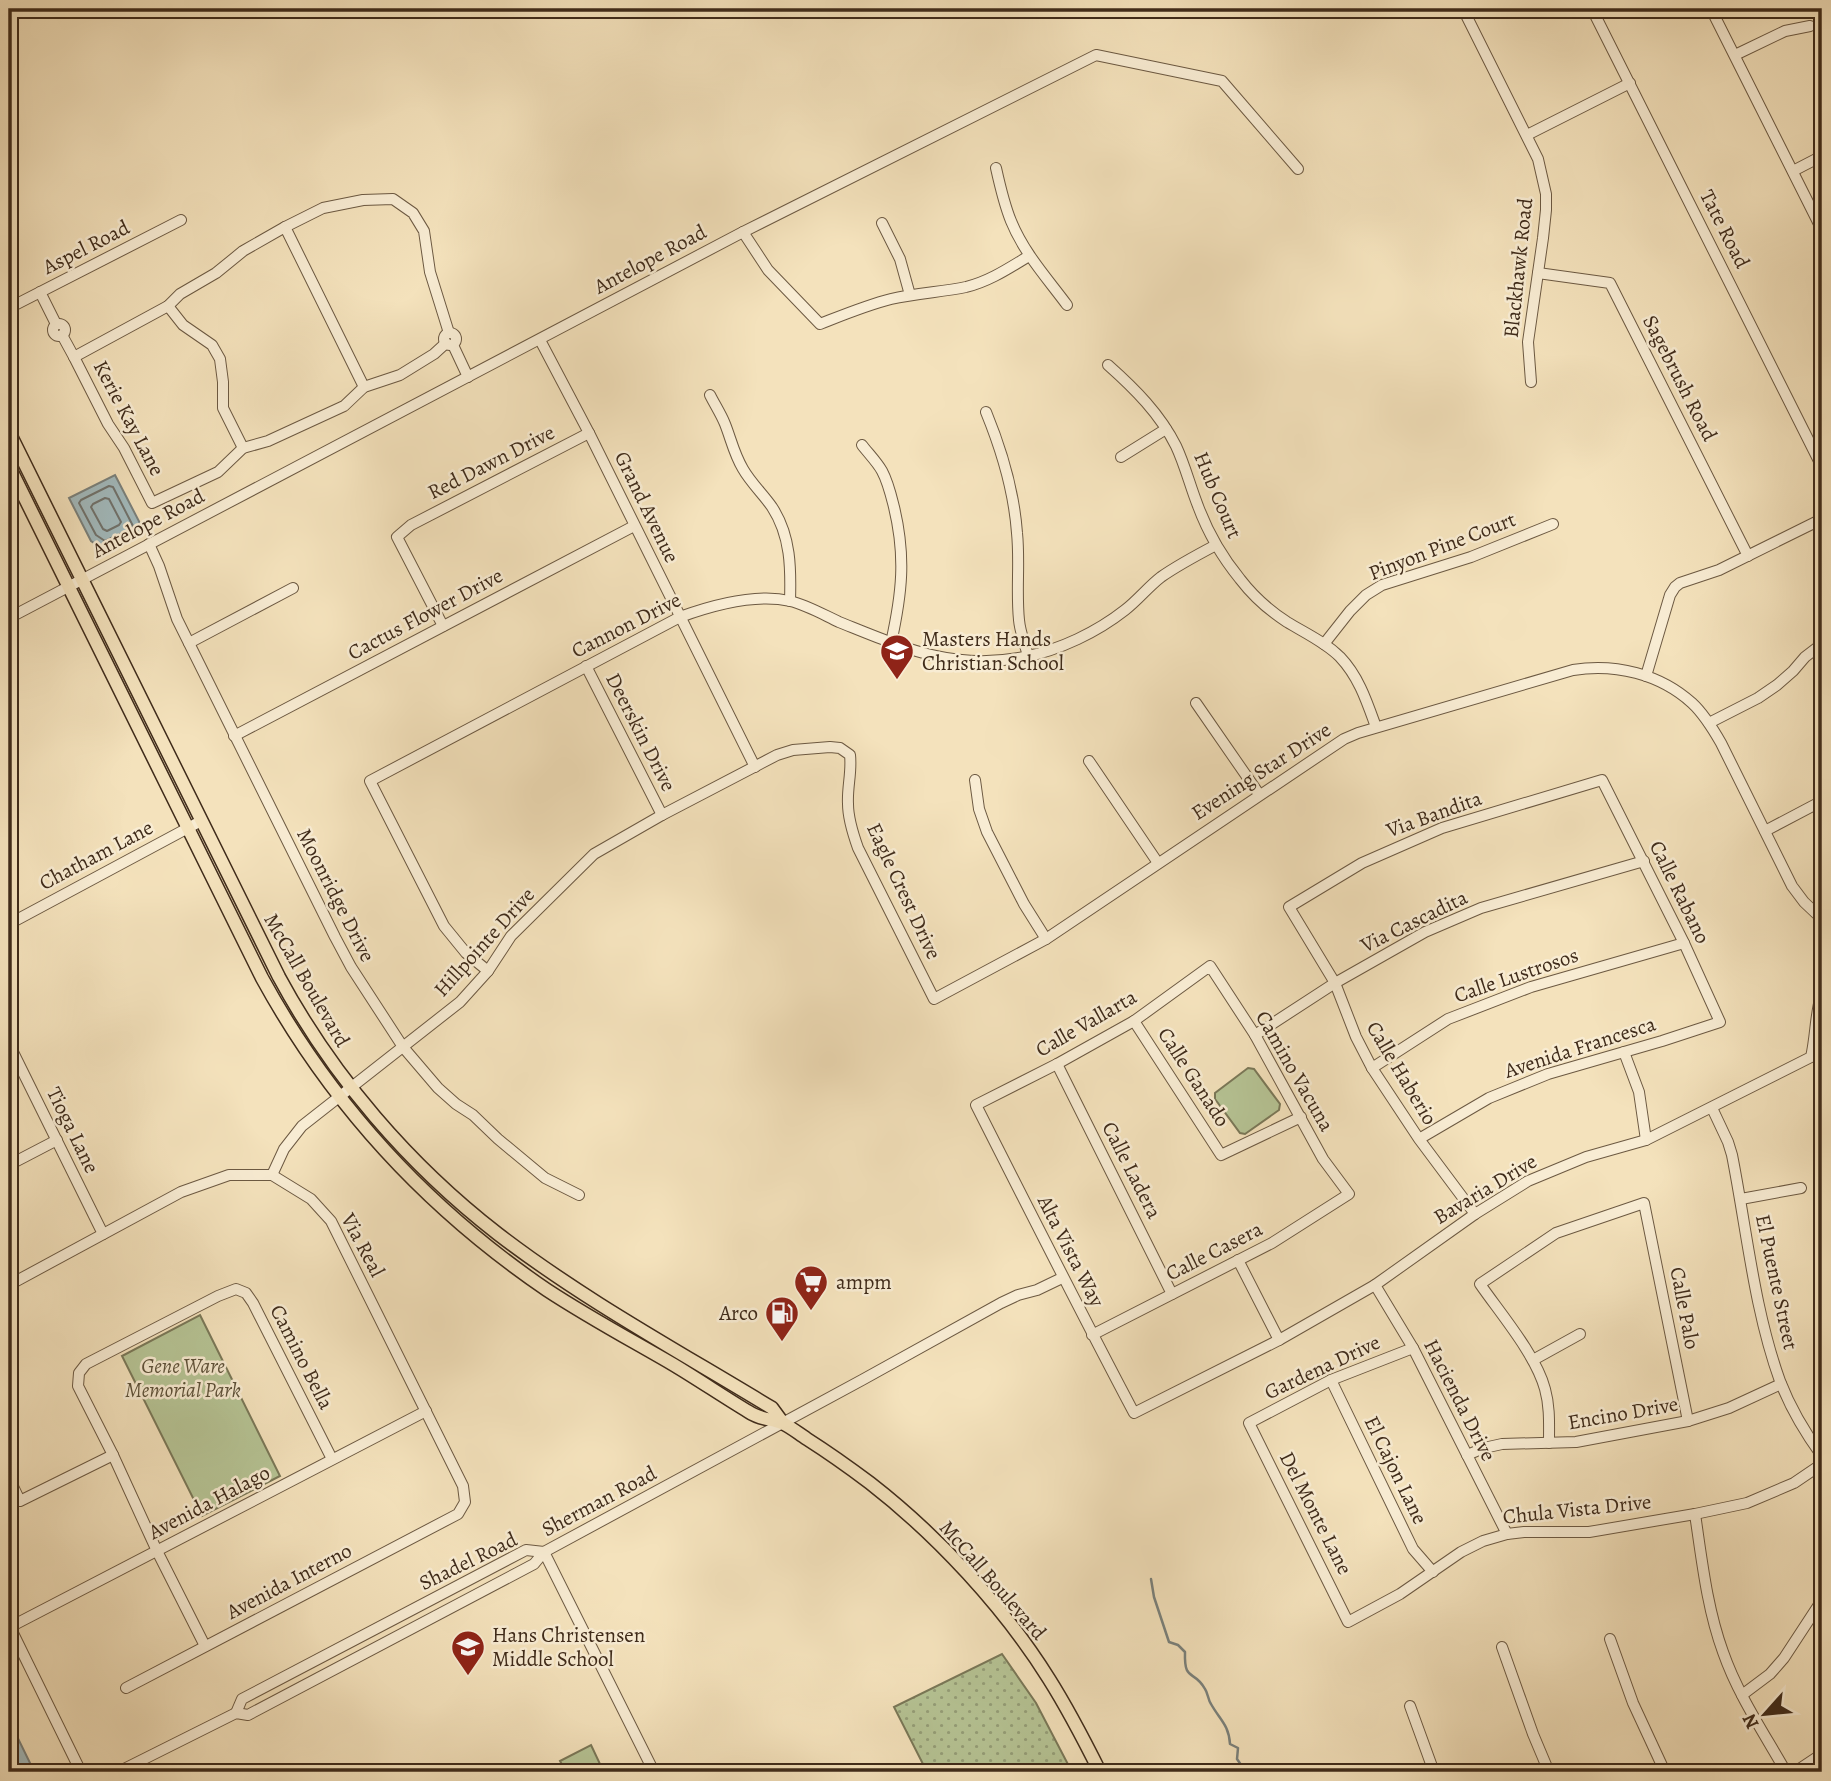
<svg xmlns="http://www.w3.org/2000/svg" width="1831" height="1781" font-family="Alegreya,serif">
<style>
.grass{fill:url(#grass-dots);stroke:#7a7858;stroke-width:2}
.green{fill:#b6c495;stroke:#7a7858;stroke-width:2}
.water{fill:#a2babd;stroke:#7a817c;stroke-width:2}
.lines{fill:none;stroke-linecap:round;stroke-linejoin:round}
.shore{stroke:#70726c;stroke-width:2}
.stream{stroke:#7a817c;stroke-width:2.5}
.minor-casing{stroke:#6c5942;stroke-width:12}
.major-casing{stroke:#3f2b1a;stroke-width:15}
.minor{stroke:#f8ecd3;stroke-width:10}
.major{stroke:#f4e2bc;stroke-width:12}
.labels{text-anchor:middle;stroke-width:5;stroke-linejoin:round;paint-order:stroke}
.street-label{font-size:21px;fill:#3f2b1a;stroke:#f8ecd3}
.poi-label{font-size:21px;fill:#3f2b1a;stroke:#f8ecd3;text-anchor:start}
.park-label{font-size:21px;font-style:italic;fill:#5d5139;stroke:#f8ecd3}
</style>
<defs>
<pattern id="grass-dots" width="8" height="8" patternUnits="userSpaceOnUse" patternTransform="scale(1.75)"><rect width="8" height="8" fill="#b6c495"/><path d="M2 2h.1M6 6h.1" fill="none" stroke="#959f79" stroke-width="1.8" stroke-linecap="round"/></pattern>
</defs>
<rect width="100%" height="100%" fill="#f4e2bc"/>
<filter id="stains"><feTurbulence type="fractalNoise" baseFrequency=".00286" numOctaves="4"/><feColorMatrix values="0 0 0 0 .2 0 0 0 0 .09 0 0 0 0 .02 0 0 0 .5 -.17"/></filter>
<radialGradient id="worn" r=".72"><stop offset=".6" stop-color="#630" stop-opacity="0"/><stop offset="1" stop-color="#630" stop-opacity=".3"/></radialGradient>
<path class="grass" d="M1002 1654 1036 1703 1072 1772H927L894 1707Z"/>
<g class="green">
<path d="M1248 1068 1254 1069 1280 1104 1279 1110 1245 1134 1240 1133 1215 1099V1093Z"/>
<path d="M200 1315 280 1476 202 1516 122 1356Z"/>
<path d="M591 1745 600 1764 584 1772H566L560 1761Z"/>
</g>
<g class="water">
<path d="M115 475 144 531 105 550 91 541 69 498Z"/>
<path d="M9 1720 33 1769 28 1772H9Z"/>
</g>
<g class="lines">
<g class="shore">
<path d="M109 486 113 487 133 526 131 529 105 541 96 535 79 503 81 500Z"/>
<path d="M105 498 109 499 121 522 119 525 107 531 103 529 91 507 93 504Z"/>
</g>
<path class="stream" d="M1151 1579 1154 1597 1169 1642 1178 1645 1185 1652C1184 1683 1194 1669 1205 1689 1208 1693 1208 1700 1211 1704 1220 1720 1229 1725 1230 1744L1238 1748 1237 1759 1246 1772"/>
<g class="minor-casing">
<g id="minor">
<path d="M1463 9 1538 159 1546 194V210L1543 238 1528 342 1531 382"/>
<path d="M1592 9 1822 467"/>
<path d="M1711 9 1822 230"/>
<path d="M1735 55 1785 31 1810 26"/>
<path d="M1527 135 1630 83"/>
<path d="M996 168C1000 186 1004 204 1011 221 1024 253 1047 278 1067 305"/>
<path d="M1793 171 1822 156"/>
<path d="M882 223 900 259 910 295"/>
<path d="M285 227 364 387"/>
<path d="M743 232 768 270 820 324C843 315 867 305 891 299 916 293 942 292 966 287 990 281 1009 268 1029 256"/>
<path d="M1538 273 1610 283 1748 556"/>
<path d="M40 292 56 324"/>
<path d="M168 306 183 325 212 345 220 359 223 382V408L243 448"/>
<path d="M9 308 181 220"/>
<circle cx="59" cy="330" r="6"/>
<circle cx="450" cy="339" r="6"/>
<path d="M62 335 74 357"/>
<path d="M540 340 589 433 755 767"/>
<path d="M446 343 434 354 400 375 364 387 344 406 268 441 243 448 218 472 152 503 124 448 108 424 74 357 168 306 180 294 216 273 243 251 285 227 323 208 363 200 393 199 413 213 424 231 430 272 449 333"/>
<path d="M453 345 468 377"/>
<path d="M1108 365C1135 389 1160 414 1176 446 1185 465 1190 486 1198 506 1208 533 1222 557 1240 579 1253 596 1270 611 1287 622 1305 633 1325 642 1340 657 1359 677 1367 702 1376 727"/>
<path d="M710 395C715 405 721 414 725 424 731 439 734 454 743 469 751 483 763 494 772 507 791 536 791 569 790 601"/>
<path d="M986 412C1002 451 1014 491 1017 533 1020 562 1016 591 1019 620 1020 632 1025 644 1028 656"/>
<path d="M862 445C868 453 877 462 882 471 888 482 891 495 894 507 906 557 902 593 891 643"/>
<path d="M1121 457 1166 429"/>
<path d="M149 544 159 566 177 619 335 937 351 967 403 1047 438 1088 456 1104 473 1115 498 1139 545 1178 579 1195"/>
<path d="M9 618 743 232 1096 55 1222 81 1298 169"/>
<path d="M443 626 397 537 411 525 589 433"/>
<path d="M189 643 293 588"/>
<path d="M1324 644 1350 611 1366 595 1382 585 1471 557 1553 524"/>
<path d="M586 666 662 815"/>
<path d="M1646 676 1670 595 1675 587 1680 583 1719 570 1822 519"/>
<path d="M1196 703 1259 794"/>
<path d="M1709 723 1758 698 1777 685 1793 671 1805 657 1822 644"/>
<path d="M234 736 634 526"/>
<path d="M1089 761 1158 863"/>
<path d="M975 780 979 809 987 832 1024 904 1046 939"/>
<path d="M1765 831 1822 801"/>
<path d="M9 924 201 821"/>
<path d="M488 971 466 953 444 926 370 781 680 617C713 605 755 593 790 601 807 605 824 615 839 622 904 648 953 671 1024 657 1060 650 1097 632 1125 610 1138 600 1148 587 1161 577 1178 565 1197 555 1216 545"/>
<path d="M1134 1021 1221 1155 1301 1117"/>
<path d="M1255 1035 1335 983 1425 932 1481 908 1644 861"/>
<path d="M9 1044 103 1234"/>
<path d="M1624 1052 1639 1092 1646 1140"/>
<path d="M1057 1064 1172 1294"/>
<path d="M1372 1068 1448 1019 1531 987 1684 943"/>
<path d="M1712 1108 1728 1142 1732 1155C1747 1231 1754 1309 1780 1381 1790 1407 1806 1434 1822 1456"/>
<path d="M1419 1139 1489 1098 1548 1074 1662 1041 1720 1022 1684 943 1602 780 1442 828 1362 863 1289 907 1335 983 1356 1037 1372 1068 1419 1139 1475 1214"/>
<path d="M9 1165 57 1140"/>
<path d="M272 1175 284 1149 302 1126 460 1002 488 971 511 936 594 854 662 815 777 755 793 750 830 747 840 748 850 755C852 772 847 787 848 804 848 819 853 834 858 848L934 999 1046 939 1344 739 1358 733 1573 670C1615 663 1660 674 1692 703 1704 714 1713 729 1721 743L1792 886 1804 902 1822 919"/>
<path d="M1741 1199 1801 1188"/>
<path d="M1238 1260 1279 1340"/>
<path d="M9 1285 181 1192 229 1175H272L311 1199 331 1221 463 1486 465 1502 458 1514 126 1688"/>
<path d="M1375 1285 1413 1348 1507 1534"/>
<path d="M1092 1335 1272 1243 1349 1194 1323 1159 1255 1035 1210 966 1134 1021 1057 1064 976 1105C1028 1208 1080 1311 1134 1413L1279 1340 1375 1285 1475 1214 1528 1181 1586 1157 1646 1140 1811 1057C1816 1036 1815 1013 1822 992"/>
<path d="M1413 1348 1331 1380 1249 1423 1348 1622 1400 1594 1461 1552 1483 1541 1507 1534 1524 1532H1589L1695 1514 1747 1503 1794 1483 1822 1464"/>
<path d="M1533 1360 1580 1334"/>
<path d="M1331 1380 1413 1549 1433 1572"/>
<path d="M1549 1443C1549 1424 1550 1407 1545 1389 1536 1355 1500 1313 1480 1284L1556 1233 1644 1203 1688 1421"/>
<path d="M1467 1455 1484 1448 1502 1444 1576 1442 1688 1421 1729 1408 1781 1384"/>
<path d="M9 1478 20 1501 113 1455"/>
<path d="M1695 1514C1702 1561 1707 1608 1723 1652 1738 1695 1764 1733 1786 1772"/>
<path d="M544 1552 654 1772"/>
<path d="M9 1625 81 1772"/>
<path d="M10 1627 426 1411"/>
<path d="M1610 1639 1633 1703 1665 1772"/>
<path d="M205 1646 157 1551 113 1455 78 1386 79 1373 86 1364 218 1296 236 1289 246 1293 253 1303 332 1459"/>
<path d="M1502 1647 1533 1734 1549 1772"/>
<path d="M1742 1695 1770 1674 1784 1658 1822 1600"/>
<path d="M1410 1706 1434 1772"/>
<path d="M236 1713 242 1699 526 1550 544 1552"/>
<path d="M118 1772 236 1713 248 1715 534 1564 544 1552 862 1380 1001 1303 1018 1295 1037 1290 1062 1278"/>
<path d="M1795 1772 1822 1754"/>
</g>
</g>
<g class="major-casing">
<g id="major">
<path d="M9 432 279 977C333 1077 409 1165 498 1234 584 1300 680 1352 772 1408L783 1423"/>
<path d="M9 466 262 978C331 1104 428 1209 547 1290 588 1317 631 1340 674 1365 699 1380 724 1397 749 1412 759 1419 771 1419 782 1423 791 1427 799 1434 807 1439 829 1453 850 1468 870 1483 937 1535 1004 1607 1049 1679 1068 1709 1084 1740 1100 1772"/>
</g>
</g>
<use href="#minor" class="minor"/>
<use href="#major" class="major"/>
</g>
<defs>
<g id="school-pin" transform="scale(1.75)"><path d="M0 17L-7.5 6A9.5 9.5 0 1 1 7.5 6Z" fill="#8f2418" stroke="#f8ecd3"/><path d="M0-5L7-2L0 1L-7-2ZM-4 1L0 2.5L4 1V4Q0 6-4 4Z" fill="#fff"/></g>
<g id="supermarket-pin" transform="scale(1.75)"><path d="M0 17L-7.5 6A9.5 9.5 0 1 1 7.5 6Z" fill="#8f2418" stroke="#f8ecd3"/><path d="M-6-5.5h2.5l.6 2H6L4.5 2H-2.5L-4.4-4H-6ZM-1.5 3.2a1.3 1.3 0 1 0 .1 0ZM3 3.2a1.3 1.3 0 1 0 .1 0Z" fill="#fff"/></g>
<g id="fuel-pin" transform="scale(1.75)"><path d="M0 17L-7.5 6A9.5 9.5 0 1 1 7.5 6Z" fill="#8f2418" stroke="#f8ecd3"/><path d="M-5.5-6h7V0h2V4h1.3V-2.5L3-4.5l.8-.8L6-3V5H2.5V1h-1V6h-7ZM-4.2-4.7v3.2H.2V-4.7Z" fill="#fff"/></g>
</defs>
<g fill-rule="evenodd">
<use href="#school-pin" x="897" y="651"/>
<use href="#supermarket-pin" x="811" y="1282"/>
<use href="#fuel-pin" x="782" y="1313"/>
<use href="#school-pin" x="468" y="1647"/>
</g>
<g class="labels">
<g class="street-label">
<text transform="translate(1725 229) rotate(63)" y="7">Tate Road</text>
<text transform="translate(86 247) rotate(-27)" y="7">Aspel Road</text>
<text transform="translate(650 259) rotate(-28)" y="7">Antelope Road</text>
<text transform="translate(1518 268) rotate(-84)" y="7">Blackhawk Road</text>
<text transform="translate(1680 378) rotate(63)" y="7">Sagebrush Road</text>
<text transform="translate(129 418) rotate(62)" y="7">Kerie Kay Lane</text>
<text transform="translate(491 462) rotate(-27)" y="7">Red Dawn Drive</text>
<text transform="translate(1218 495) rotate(67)" y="7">Hub Court</text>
<text transform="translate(647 507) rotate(64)" y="7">Grand Avenue</text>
<text transform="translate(148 523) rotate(-28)" y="7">Antelope Road</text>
<text transform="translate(1442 546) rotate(-21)" y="7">Pinyon Pine Court</text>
<text transform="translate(425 614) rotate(-28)" y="7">Cactus Flower Drive</text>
<text transform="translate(626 625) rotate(-27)" y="7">Cannon Drive</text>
<text transform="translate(641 732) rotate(63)" y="7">Deerskin Drive</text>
<text transform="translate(1261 771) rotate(-33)" y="7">Evening Star Drive</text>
<text transform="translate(1434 814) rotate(-20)" y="7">Via Bandita</text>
<text transform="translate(96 855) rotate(-28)" y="7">Chatham Lane</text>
<text transform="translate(904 891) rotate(65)" y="7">Eagle Crest Drive</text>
<text transform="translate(1680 892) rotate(64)" y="7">Calle Rabano</text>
<text transform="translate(336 895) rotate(63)" y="7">Moonridge Drive</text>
<text transform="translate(1414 921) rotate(-26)" y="7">Via Cascadita</text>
<text transform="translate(484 942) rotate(-48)" y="7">Hillpointe Drive</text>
<text transform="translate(1516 975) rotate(-19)" y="7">Calle Lustrosos</text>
<text transform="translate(307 980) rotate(60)" y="7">McCall Boulevard</text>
<text transform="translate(1086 1023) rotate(-30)" y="7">Calle Vallarta</text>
<text transform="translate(1580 1047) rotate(-18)" y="7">Avenida Francesca</text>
<text transform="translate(1295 1071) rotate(60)" y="7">Camino Vacuna</text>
<text transform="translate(1402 1073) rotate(59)" y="7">Calle Haberio</text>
<text transform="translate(1194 1077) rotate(57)" y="7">Calle Ganado</text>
<text transform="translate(73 1130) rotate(64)" y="7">Tioga Lane</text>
<text transform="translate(1132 1170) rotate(63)" y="7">Calle Ladera</text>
<text transform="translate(1485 1189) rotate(-31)" y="7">Bavaria Drive</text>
<text transform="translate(363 1245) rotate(62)" y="7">Via Real</text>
<text transform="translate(1071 1251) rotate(63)" y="7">Alta Vista Way</text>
<text transform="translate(1214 1251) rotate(-27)" y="7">Calle Casera</text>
<text transform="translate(1777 1282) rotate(78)" y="7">El Puente Street</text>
<text transform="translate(1685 1308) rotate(79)" y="7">Calle Palo</text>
<text transform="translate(302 1357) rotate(63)" y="7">Camino Bella</text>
<text transform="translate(1322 1367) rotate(-25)" y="7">Gardena Drive</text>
<text transform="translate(1460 1400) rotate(63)" y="7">Hacienda Drive</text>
<text transform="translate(1623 1413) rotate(-10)" y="7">Encino Drive</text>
<text transform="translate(1396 1470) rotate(64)" y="7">El Cajon Lane</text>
<text transform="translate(599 1501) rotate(-28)" y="7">Sherman Road</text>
<text transform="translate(209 1502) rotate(-28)" y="7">Avenida Halago</text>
<text transform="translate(1577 1509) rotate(-6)" y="7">Chula Vista Drive</text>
<text transform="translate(1316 1513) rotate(63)" y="7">Del Monte Lane</text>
<text transform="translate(468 1561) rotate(-26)" y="7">Shadel Road</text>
<text transform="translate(993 1580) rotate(49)" y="7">McCall Boulevard</text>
<text transform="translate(289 1581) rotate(-28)" y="7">Avenida Interno</text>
</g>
<g class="poi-label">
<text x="922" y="646">Masters Hands<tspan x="922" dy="24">Christian School</tspan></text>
<text x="836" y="1289">ampm</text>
<text x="758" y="1320" text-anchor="end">Arco</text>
<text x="492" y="1642">Hans Christensen<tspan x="492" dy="24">Middle School</tspan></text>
</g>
<g class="park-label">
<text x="183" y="1373">Gene Ware<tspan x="183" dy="24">Memorial Park</tspan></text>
</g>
</g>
<rect width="1831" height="1781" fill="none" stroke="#f4e2bc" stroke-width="35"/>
<rect x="10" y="10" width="1810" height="1760" fill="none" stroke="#3f2b1a" stroke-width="3.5"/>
<rect x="18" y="18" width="1796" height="1746" fill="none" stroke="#3f2b1a" stroke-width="2"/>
<g transform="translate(1765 1714) rotate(243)" stroke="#f8ecd3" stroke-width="5" paint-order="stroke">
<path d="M0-5L12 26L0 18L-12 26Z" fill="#3f2b1a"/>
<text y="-10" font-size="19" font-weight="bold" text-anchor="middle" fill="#3f2b1a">N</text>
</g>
<rect width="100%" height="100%" filter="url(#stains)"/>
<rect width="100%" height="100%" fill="url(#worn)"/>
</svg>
